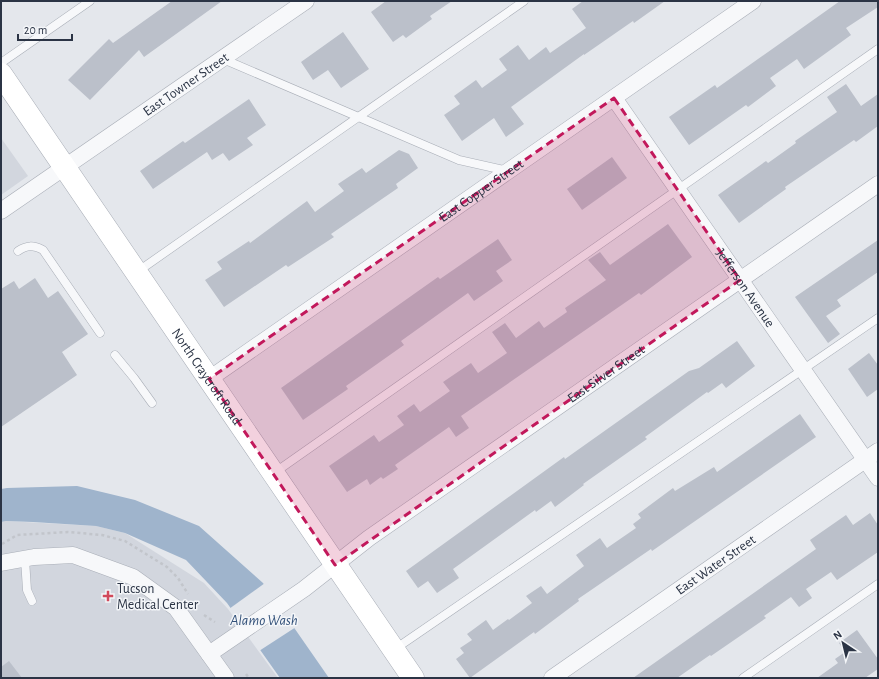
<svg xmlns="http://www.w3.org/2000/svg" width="879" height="679" font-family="'Alegreya Sans',sans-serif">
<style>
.built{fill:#d2d6de}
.water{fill:#9fb4cc}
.pier{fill:#e4e7ec}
.building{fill:#bbc0ca}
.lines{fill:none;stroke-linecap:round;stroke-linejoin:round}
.lane-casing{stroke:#a9aeb7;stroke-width:9}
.street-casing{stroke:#a9aeb7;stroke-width:17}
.secondary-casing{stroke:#a9aeb7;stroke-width:23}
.path{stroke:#c2c5cb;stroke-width:2.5;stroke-dasharray:3 3;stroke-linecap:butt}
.lane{stroke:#f7f8fa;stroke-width:8}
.street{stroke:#f7f8fa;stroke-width:16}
.secondary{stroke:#fff;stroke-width:22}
.marked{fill:#c2185b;fill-opacity:0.2;stroke:#c2185b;stroke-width:3;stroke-dasharray:8 5;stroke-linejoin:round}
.poi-dot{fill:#d1495b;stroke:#f4f6f9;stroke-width:1.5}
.labels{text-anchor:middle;stroke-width:3;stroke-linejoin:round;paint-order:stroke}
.street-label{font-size:14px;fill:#2b3445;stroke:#f4f6f9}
.poi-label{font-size:14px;fill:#2b3445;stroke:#f4f6f9;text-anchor:start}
.water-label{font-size:15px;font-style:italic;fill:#34527a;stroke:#f4f6f9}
</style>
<rect width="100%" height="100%" fill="#e4e7ec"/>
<g class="built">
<path d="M1 138 28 176 1 195Z"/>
<path d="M6 521 96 526 125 533 204 583 228 609 278 678H1V522Z"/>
</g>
<path class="water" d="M77 486 135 500 199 526 263 583 329 678H280L227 603 186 560 125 533 96 526 33 522 6 521 1 522V489L7 488Z"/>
<path class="pier" d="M265 583 274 593 296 627 259 651 229 609Z"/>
<g class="building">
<path d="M172 1H222L144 57 139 50 90 100 68 80 109 39 113 43Z"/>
<path d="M386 1H452L430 16 432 19 406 38 403 35 393 42 371 12Z"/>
<path d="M583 1H665L634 23 633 21 584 55V54L511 107 524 124 506 137 494 118 462 141 444 115 460 104 454 96 476 80 482 88 507 70 499 59 518 45 529 60 546 47 550 53 586 28 572 9Z"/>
<path d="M840 1H878V7L846 28 851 35 804 69 797 59 770 78 776 86 748 107 746 105 689 145 669 117 715 85 717 88Z"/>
<path d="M343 32 369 69 341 88 328 70 313 80 301 62Z"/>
<path d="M846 84 861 106 878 94V126L856 142 854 140 785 187 786 189 739 223 718 195 766 161 768 163 796 143 795 141 837 112 827 97Z"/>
<path d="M249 99 266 125 247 138 253 145 229 161 223 153 212 160 207 152 153 189 140 171 183 141 185 143Z"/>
<path d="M399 150 409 154 418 168 396 184 398 188 331 234 334 237 288 267 286 265 224 307 205 280 222 269 217 262 249 241 250 243 307 201 315 212 344 191 338 184 362 168 366 173Z"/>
<path d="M612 157 627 178 582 210 567 189Z"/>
<path d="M668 224 692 257 641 295 639 293 461 416 469 428 456 437 449 427 395 465 398 469 383 479 381 477 370 485 367 479 347 492 329 466 374 435 379 442 404 425 397 416 414 404 420 412 450 391 443 382 471 363 478 373 507 353 492 332 505 323 516 338 539 321 544 328 567 312 565 308 606 280 588 260 600 252 610 265Z"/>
<path d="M498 239 512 260 496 271 503 281 474 301 468 293 401 341 404 345 346 386 348 389 303 420 281 388 438 277 440 279Z"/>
<path d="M878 240V272L837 300 841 306 826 316 840 334 828 343 795 297Z"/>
<path d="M35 278 48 298 58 291 88 334 62 352 77 375 1 427V289L14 281 19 289Z"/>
<path d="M737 341 755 366 726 388 722 383 708 393 707 392 645 437 647 439 583 484 584 485 555 507 551 501 536 512 535 510 467 559 453 569 459 578 437 593 428 581 418 588 406 571 564 457 565 459 689 371 699 368Z"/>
<path d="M869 353 878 365V389L867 397 848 369Z"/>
<path d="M800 414 816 437 652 551 651 549 578 599 579 601 535 634 534 632 470 678 456 659 464 653 460 648 472 640 467 634 486 620 493 630 508 619 509 620 532 603 526 596 541 586 547 594 584 566 576 555 600 538 607 548 636 528 633 524 641 518 638 514 673 488 675 491 714 467 717 472Z"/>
<path d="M870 513 878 525V552L837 580 831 572 806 589 812 598 799 607 791 597 764 616 766 618 711 656 710 655 677 678H633L816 549 810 540 846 515 853 525Z"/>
<path d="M857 630 878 659V669L865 678H817L838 663 835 659 845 652 839 643Z"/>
<path d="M9 661 22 678H1V667Z"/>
</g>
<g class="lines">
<g class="lane-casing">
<g id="lane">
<path d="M223 59 459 160 508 171"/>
<path d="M1 63 90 1"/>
<path d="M18 251C27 245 33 245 43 250L100 333"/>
<path d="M137 272 524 1"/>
<path d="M115 355 134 378 152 403"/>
<path d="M274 473 878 49"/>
<path d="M25 559 27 590 32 601"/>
<path d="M395 649 878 318"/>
<path d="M743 678 878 584"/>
</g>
</g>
<g class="street-casing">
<g id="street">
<path id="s1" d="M614 98 878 478"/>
<path id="s2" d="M1 211 306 1"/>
<path id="s3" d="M209 379 753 1"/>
<path d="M1 563 34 557 73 555 133 577 176 608 226 678"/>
<path id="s4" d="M209 654 304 589 369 538 878 184"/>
<path id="s5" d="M552 678 878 451"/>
</g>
</g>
<g class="secondary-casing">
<g id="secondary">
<path id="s6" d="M1 74 413 678"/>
</g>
</g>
<g class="path">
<path d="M2 544 17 535 68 532 102 535 125 541 167 567 178 578 188 594"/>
<path d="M204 615 215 622"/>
<path d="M246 674 249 678"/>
</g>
<use href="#lane" class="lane"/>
<use href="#street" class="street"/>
<use href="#secondary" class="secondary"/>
</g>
<path class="marked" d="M614 98 740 280 335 565 209 379Z"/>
<path class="poi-dot" d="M106 590h4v4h4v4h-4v4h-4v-4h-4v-4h4z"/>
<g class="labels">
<g class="street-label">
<text dy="5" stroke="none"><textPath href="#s2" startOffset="224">East Towner Street</textPath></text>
<text dy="5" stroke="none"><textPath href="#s3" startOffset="331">East Copper Street</textPath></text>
<text dy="5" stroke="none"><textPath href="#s1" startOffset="231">Jefferson Avenue</textPath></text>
<text dy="5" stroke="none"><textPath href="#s4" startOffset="486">East Silver Street</textPath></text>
<text dy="5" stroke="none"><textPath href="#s6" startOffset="366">North Craycroft Road</textPath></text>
<text dy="5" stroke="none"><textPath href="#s5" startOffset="199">East Water Street</textPath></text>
</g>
<g class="poi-label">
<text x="117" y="593">Tucson<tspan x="117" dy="16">Medical Center</tspan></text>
</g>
<g class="water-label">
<text x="264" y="625">Alamo Wash</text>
</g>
</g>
<rect width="879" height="679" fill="none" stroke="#2b3445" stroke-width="4"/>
<g transform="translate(843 643) rotate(325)" stroke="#f4f6f9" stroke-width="3" paint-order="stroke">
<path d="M0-3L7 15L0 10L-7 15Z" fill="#2b3445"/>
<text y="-6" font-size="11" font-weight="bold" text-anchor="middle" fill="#2b3445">N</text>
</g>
<path d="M18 34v6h54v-6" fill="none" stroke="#2b3445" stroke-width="2"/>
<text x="24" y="34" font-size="12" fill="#2b3445" stroke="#f4f6f9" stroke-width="3" paint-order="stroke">20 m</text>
</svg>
